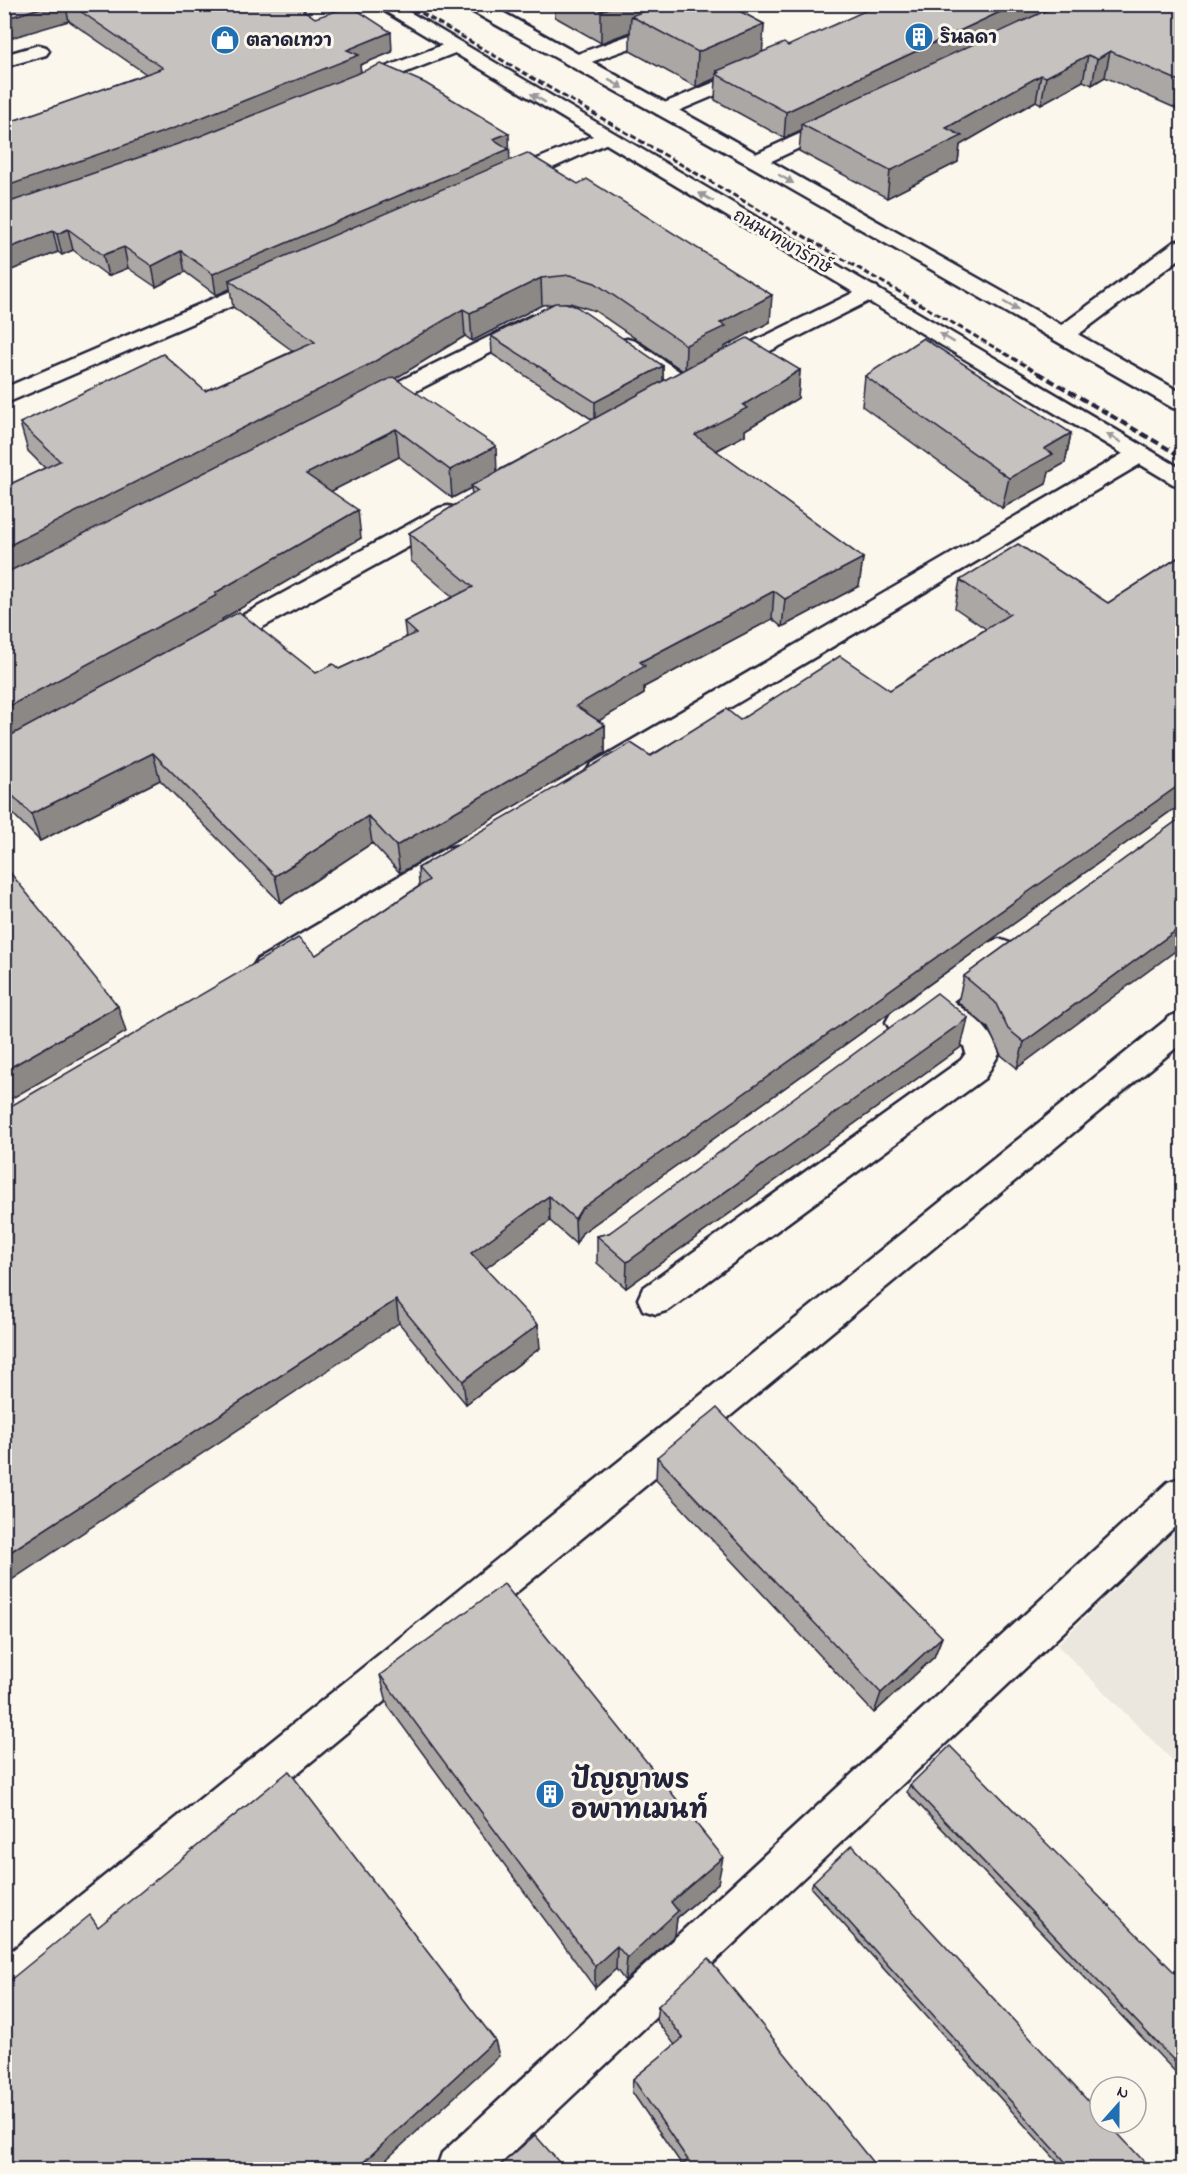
<svg xmlns="http://www.w3.org/2000/svg" width="1187" height="2174" font-family="'Indie Flower','Playpen Sans Thai',sans-serif">
<style>
.built{fill:#ebe7df}
.lines{fill:none;stroke-linecap:round;stroke-linejoin:round}
.minor-casing{stroke:#22223b;stroke-width:5}
.major-casing{stroke:#22223b;stroke-width:5}
.minor{fill:#fbf7ec;fill-rule:evenodd}
.major{fill:#fbf7ec;fill-rule:evenodd}
.rail-far1{stroke:#22223b;stroke-width:3;stroke-dasharray:6 3;stroke-linecap:butt}
.rail{stroke:#22223b;stroke-width:4;stroke-dasharray:8 4;stroke-linecap:butt}
.wall{fill:#aaa7a5;stroke:#22223b;stroke-width:1.5;fill-rule:evenodd}
.shaded-wall{fill:#8b8886;stroke:#22223b;stroke-width:1.5}
.building{fill:#c6c2c0;stroke:#22223b;stroke-width:1.5}
.oneway{fill:#99979c}
.labels{text-anchor:middle;stroke-width:6;stroke-linejoin:round;paint-order:stroke}
.far-poi-label{font-size:18px;font-weight:bold;fill:#22223b;stroke:#fbf7ec;text-anchor:start}
.far-street-label{font-size:18px;fill:#22223b;stroke:#fbf7ec}
.near-poi-label{font-size:26px;font-weight:bold;fill:#22223b;stroke:#fbf7ec;text-anchor:start}
</style>
<rect width="100%" height="100%" fill="#fbf7ec"/>
<filter id="ink" filterUnits="userSpaceOnUse"><feTurbulence type="fractalNoise" baseFrequency=".0167" numOctaves="2"/><feDisplacementMap in="SourceGraphic" scale="12" xChannelSelector="R" yChannelSelector="G"/><feConvolveMatrix kernelMatrix="1 2 1 2 8 2 1 2 1" color-interpolation-filters="sRGB"/></filter>
<g filter="url(#ink)">
<path class="built" d="M1182 1523V1770L1057 1645Z"/>
<g class="lines">
<g class="minor-casing">
<g id="minor">
<path d="M716 4H744L742 8 583 65H569L566 61 569 57Z"/>
<path d="M453 41 460 43 463 47 460 51 361 90H347L344 86 347 82Z"/>
<path d="M39 45 46 47 49 51 46 55 4 67V55Z"/>
<path d="M756 65 763 67 766 71 763 75 671 114H657L654 110 657 106Z"/>
<path d="M841 115 848 117 851 121 848 125 763 165 756 167 749 165 746 161 749 157Z"/>
<path d="M605 131 612 133 615 137 612 141 510 187 502 188 494 187 491 182 494 177Z"/>
<path d="M1182 240V257L1071 340 1063 342 1055 340 1051 335 1055 330 1174 242Z"/>
<path d="M273 273 281 275 284 280 281 285 4 404V388Z"/>
<path d="M869 285 877 287 880 292 877 297 728 372 720 374 712 372 708 367 712 362Z"/>
<path d="M531 316 539 318 543 323 539 328 375 412 366 414 357 412 354 407 357 402Z"/>
<path d="M627 339 635 341 692 380 696 385 692 390 684 392 676 390 619 351 615 346 619 341Z"/>
<path d="M1140 447 1149 449 1152 454 1149 459 611 778 601 781 591 778 587 771 591 764 1131 449Z"/>
<path d="M448 506 457 508 461 514 457 520 221 650 211 653 201 650 197 644 201 638 439 508Z"/>
<path d="M456 846 467 849 471 857 467 865 279 976 268 980 257 976 252 968 257 960 445 849Z"/>
<path d="M999 939 1010 943 1015 951 1010 959 953 1001C976 1020 989 1025 999 1054L985 1078 669 1310 656 1314 643 1310 638 1299 643 1288 961 1060 966 1053 964 1046 930 1018C916 1029 909 1037 891 1031L886 1022 891 1013 988 943Z"/>
<path d="M1182 1012V1043L20 2002 4 2008V1957L1171 1016Z"/>
<path d="M1182 1477V1520L494 2170H436L442 2153 1168 1482Z"/>
</g>
</g>
<g class="major-casing">
<g id="major">
<path d="M373 4H396L1182 469V487L1173 484Z"/>
<path d="M464 4H488L763 157 1182 393V410L1173 408 749 165 466 8Z"/>
</g>
</g>
<use href="#minor" class="minor"/>
<use href="#major" class="major"/>
<path class="rail-far1" d="M406 4 1040 374"/>
<path class="rail" d="M1038 373 1182 457"/>
</g>
<g class="wall">
<path d="M4 4H295L315 18 392 52 360 65 361 72 510 153 509 154V161L770 322 724 347V349L800 370 798 398 745 430V435L716 451 863 558 859 586 782 627 772 619 644 687V694L598 721 605 725V753L400 873 372 843 281 903 160 780 40 841 4 805V487L45 468 28 451 20 423 205 391 293 351 233 307 230 289 216 295 185 272 156 287 128 268 108 276 73 250 62 255 58 252 4 273V124L146 74 69 21ZM565 303H570L595 311 683 371 663 381V366ZM553 304 491 336 492 354 593 420 497 471 395 378 465 336 472 341 542 305ZM399 457 452 498 471 488 472 495 409 533 411 561 453 597 404 622 406 638 339 669 316 673 222 621V619L361 538 331 491Z"/>
<path d="M555 4H726L764 24 762 52 788 46 1182 4V111L1105 77 1092 85 1083 81 1041 104 1036 101 960 145 958 162 887 198 799 151 801 130 784 138 715 100 716 78 696 87 630 51V32L601 43 555 17Z"/>
<path d="M865 376 1071 433 1065 463 1049 472 1046 484 1002 508 862 406Z"/>
<path d="M1182 555V808L1181 807 1171 811 582 1233 576 1244 550 1221 486 1268 540 1348 466 1404 399 1323 7 1109 316 955 419 886 418 868 651 756 740 720 890 690 986 629 955 608 960 580 1108 603Z"/>
<path d="M1182 817 1017 1068 1001 1055 988 1028 958 1002 964 976Z"/>
<path d="M961 1047 626 1288 597 1263V1236L609 1233Z"/>
<path d="M657 1457 942 1637 934 1657 874 1713 656 1480Z"/>
<path d="M380 1675 718 1883 677 1918 675 1935 625 1981 616 1969 595 1988 388 1706Z"/>
<path d="M910 1785 1182 1980V2079L907 1792Z"/>
<path d="M813 1882 1151 2169H1064L811 1888Z"/>
<path d="M658 2006 878 2169 682 2165 632 2092 633 2079 675 2045 656 2020Z"/>
</g>
<g class="shaded-wall">
<path d="M53 4H65L69 21 4 40V19Z"/>
<path d="M619 4H692L631 16 630 32 601 43V11Z"/>
<path d="M1017 4H1068L801 124V130L784 138 786 112Z"/>
<path d="M764 24 762 59 719 73 717 71 716 78 696 87 698 52Z"/>
<path d="M391 32 392 52 360 65 361 75 186 146 4 209V187Z"/>
<path d="M1110 51 1105 77 1092 85 1097 59Z"/>
<path d="M1088 55 1083 81 1041 104 1046 77Z"/>
<path d="M1041 75 1036 101 960 145 958 162 887 198 890 171 946 128Z"/>
<path d="M509 133 510 169 229 280 230 289 216 295 213 274 493 139Z"/>
<path d="M68 229 73 250 62 255 57 234Z"/>
<path d="M53 231 58 252 4 273V250Z"/>
<path d="M124 247 128 268 108 276 103 255Z"/>
<path d="M181 251 185 272 156 287 152 266Z"/>
<path d="M541 278 542 305 472 341 470 313Z"/>
<path d="M772 295 770 322 724 347V353L685 372 686 345 720 323Z"/>
<path d="M463 309 465 336 375 391 4 580V548Z"/>
<path d="M663 366V384L595 421V402Z"/>
<path d="M800 370 798 398 745 430V435L693 463 695 435Z"/>
<path d="M396 429 399 457 310 502 306 474Z"/>
<path d="M1071 433 1065 463 1049 472 1046 484 1002 508 1009 478 1044 449Z"/>
<path d="M496 446 497 474 471 486V488L452 498 450 470Z"/>
<path d="M358 510 361 538 222 619 223 623 4 741V709L215 593Z"/>
<path d="M863 558 859 586 782 627 785 599Z"/>
<path d="M774 591 772 619 644 687V694L577 734 576 706 640 662Z"/>
<path d="M605 725V753L400 873 396 846Z"/>
<path d="M153 753 160 780 40 841 31 814Z"/>
<path d="M1180 783H1182V803L1181 807 1171 811 582 1233 576 1244 575 1219 581 1209Z"/>
<path d="M368 816 372 843 281 903 275 876Z"/>
<path d="M1182 926V946L1017 1068 1024 1042Z"/>
<path d="M118 1006 126 1032 4 1103V1071Z"/>
<path d="M968 1018 961 1047 626 1288 627 1262Z"/>
<path d="M549 1196 550 1221 474 1277 471 1253Z"/>
<path d="M396 1300 399 1323 4 1585V1556Z"/>
<path d="M538 1325 540 1348 466 1404 463 1381Z"/>
<path d="M942 1637 934 1657 874 1713 881 1693Z"/>
<path d="M723 1857 718 1883 677 1918 675 1935 625 1981 627 1958 671 1902Z"/>
<path d="M617 1946 616 1969 595 1988V1966Z"/>
<path d="M495 2040 499 2056 376 2169H356Z"/>
</g>
<g class="building">
<path d="M4 4H53L4 19Z"/>
<path d="M70 4H295L315 18 351 6 391 32 347 50 359 55 183 125 4 187V124L163 68Z"/>
<path d="M590 4H619L601 11Z"/>
<path d="M663 4H726L764 24 698 52 631 16Z"/>
<path d="M880 4H1017L786 112 716 74 719 73 717 71 784 43 788 46Z"/>
<path d="M1060 4H1182V82L1110 51 1097 59 1088 55 1046 77 1041 75 946 128 962 136 890 171 801 124Z"/>
<path d="M381 64 425 83 509 133 493 139 509 149 213 274 181 251 152 266 124 247 103 255 68 229 57 234 53 231 4 250V204L198 137Z"/>
<path d="M527 153 578 184 587 179 772 295 720 323 726 326 686 345 595 283 570 275 541 278 470 313 463 309 372 363 4 548V487L60 461 20 423 163 354 205 391 315 342 229 280Z"/>
<path d="M555 303H566L577 307 663 366 595 402 491 336Z"/>
<path d="M747 338 800 370 743 405 747 408 695 435 863 558 785 599 774 591 640 662 645 666 576 706 605 725 396 846 368 816 275 876 153 753 31 814 4 787V739L239 612 316 673 333 664 339 669 416 633 404 622 473 587 409 533 478 491 471 486 694 364Z"/>
<path d="M923 338 1071 433 1044 449 1053 454 1009 478 865 376Z"/>
<path d="M393 377 496 446 450 470 396 429 306 474 358 510 215 593 217 595 4 709V574Z"/>
<path d="M1018 544 1108 603 1182 555V783L581 1209 575 1219 549 1196 471 1253 538 1325 463 1381 396 1300 4 1556V1110L298 938 316 955 429 880 418 868 631 743 651 756 726 709 740 720 840 656 890 690 1010 614 960 580Z"/>
<path d="M1182 817V926L1024 1042 1008 1029 995 1002 964 976Z"/>
<path d="M4 865 118 1006 4 1071Z"/>
<path d="M937 993 968 1018 627 1262 597 1236 609 1233Z"/>
<path d="M717 1408 942 1637 881 1693 657 1457Z"/>
<path d="M504 1584 723 1857 671 1902 678 1911 627 1958 617 1946 595 1966 380 1675Z"/>
<path d="M950 1746 1182 1980V2069L910 1785Z"/>
<path d="M289 1771 495 2040 356 2169H4V1985L90 1915 98 1927Z"/>
<path d="M852 1845 1100 2114V2123H1108L1151 2169H1072L813 1882Z"/>
<path d="M708 1958 878 2169H678L688 2160 633 2079 683 2038 658 2006Z"/>
<path d="M535 2135 565 2169H496Z"/>
</g>
<defs><path id="oneway-solid" d="M-6-.8H1V-3.2L6.5 0L1 3.2V.8H-6Z" transform="scale(1.5)"/></defs>
<g class="oneway">
<use href="#oneway-solid" transform="translate(616 84) rotate(29)"/>
<use href="#oneway-solid" transform="translate(538 98) rotate(-149)"/>
<use href="#oneway-solid" transform="translate(786 179) rotate(30)"/>
<use href="#oneway-solid" transform="translate(706 197) rotate(-150)"/>
<use href="#oneway-solid" transform="translate(1011 306) rotate(30)"/>
<use href="#oneway-solid" transform="translate(947 338) rotate(-149)"/>
<use href="#oneway-solid" transform="translate(1114 438) rotate(-149)"/>
</g>
</g>
<defs>
<g id="building-disc" transform="scale(1.5)"><circle r="9.5" fill="#1f6fb2" stroke="#fbf7ec"/><path d="M-4-6H4V6H1V3H-1V6H-4ZM-2.5-4.3h1.7v1.8h-1.7ZM.8-4.3h1.7v1.8H.8ZM-2.5-1h1.7V.8h-1.7ZM.8-1h1.7V.8H.8Z" fill="#fff"/></g>
<g id="shop-disc" transform="scale(1.5)"><circle r="9.5" fill="#1f6fb2" stroke="#fbf7ec"/><path d="M-5-2.5h2.3a2.7 3.5 0 0 1 5.4 0H5L5.5 6h-11ZM-1.5-2.5h3a1.5 2.3 0 0 0-3 0Z" fill="#fff"/></g>
</defs>
<g fill-rule="evenodd">
<use href="#building-disc" x="919" y="37"/>
<use href="#shop-disc" x="225" y="40"/>
<use href="#building-disc" x="550" y="1794"/>
</g>
<g class="labels">
<g class="far-poi-label">
<text x="940" y="43">รินลดา</text>
<text x="246" y="46">ตลาดเทวา</text>
</g>
<g class="far-street-label">
<text transform="translate(783 241) rotate(30)" y="6">ถนนเทพารักษ์</text>
</g>
<g class="near-poi-label">
<text x="571" y="1788">ปัญญาพร<tspan x="571" dy="30">อพาทเมนท์</tspan></text>
</g>
</g>
<rect width="1187" height="2174" fill="none" stroke="#fbf7ec" stroke-width="24"/>
<rect x="12" y="12" width="1163" height="2150" fill="none" stroke="#22223b" stroke-width="2" filter="url(#ink)"/>
<g transform="translate(1118 2105) rotate(21)"><circle r="28" fill="#fbf7ec" stroke="#a4a2a5" stroke-width="1.5"/>
<path d="M0-4.5L10 22L0 15L-10 22Z" fill="#1f6fb2"/>
<text y="-9" font-size="16" font-weight="bold" text-anchor="middle" fill="#22223b">N</text>
</g>
</svg>
